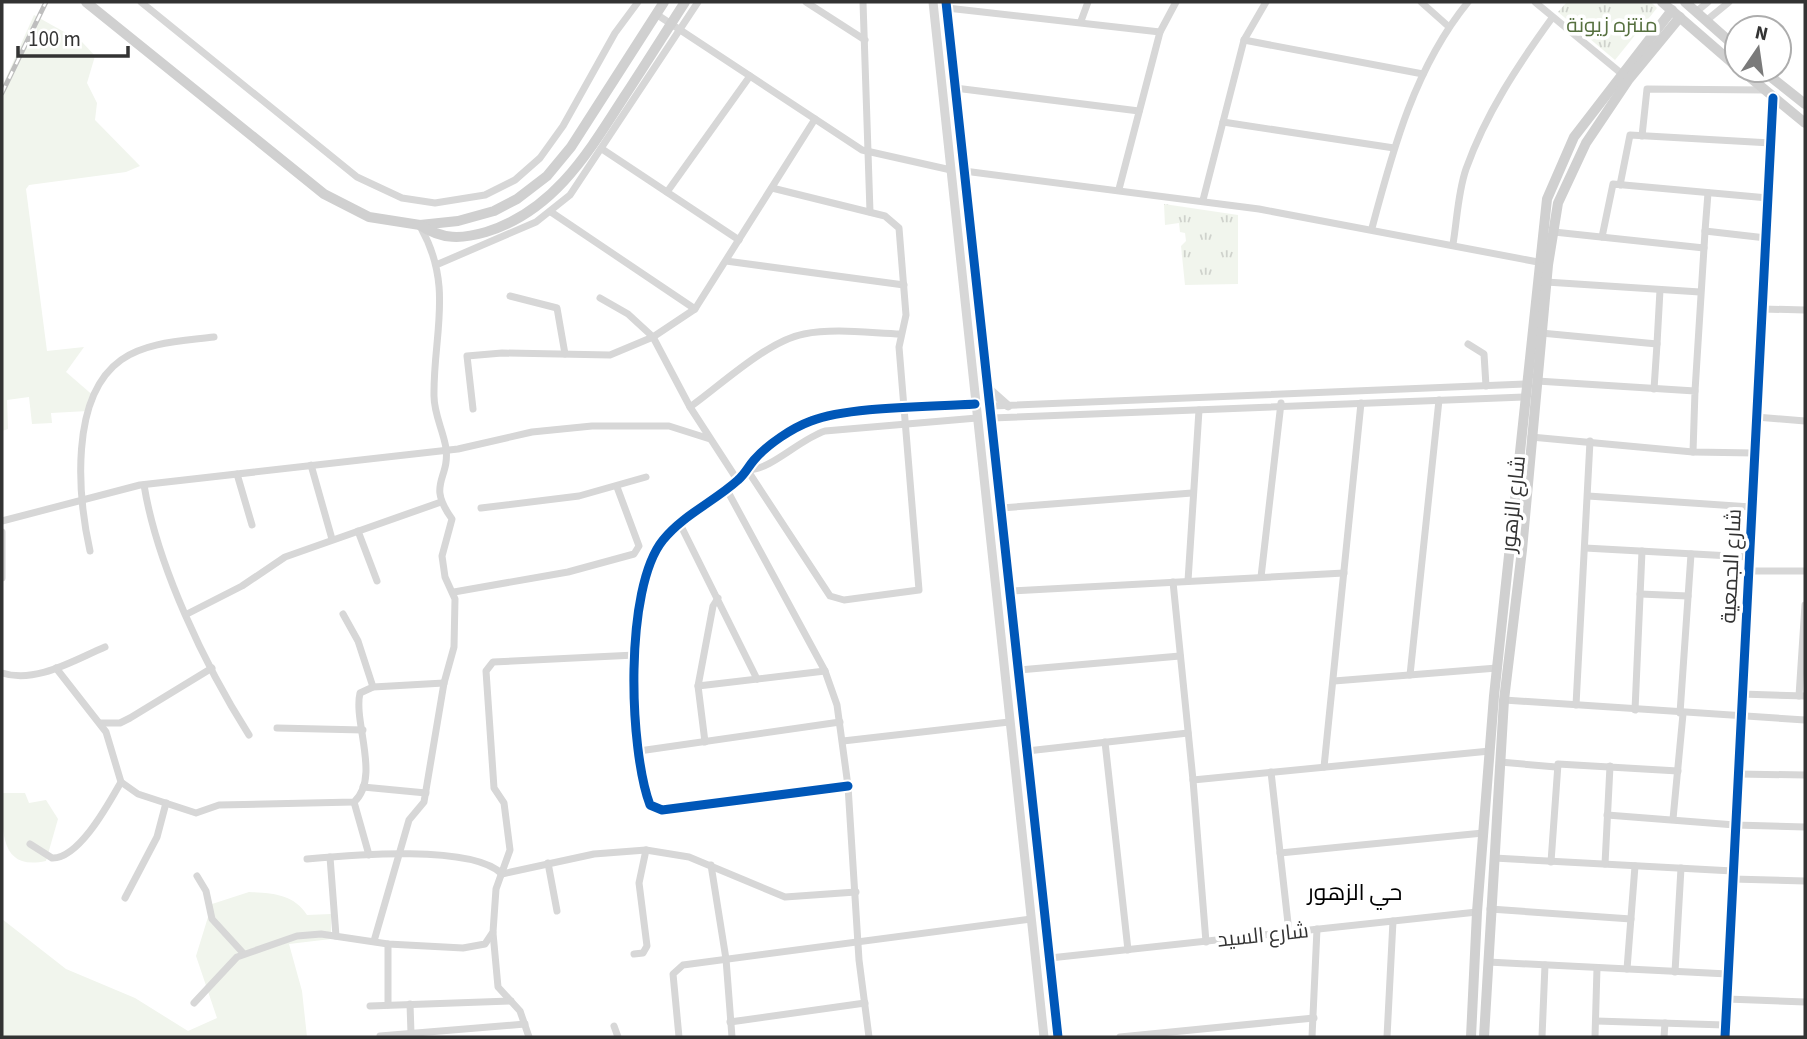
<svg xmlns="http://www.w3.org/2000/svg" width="1807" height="1039" font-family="'Source Sans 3',Cairo,sans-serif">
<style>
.grass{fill:#f1f5ed}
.park{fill:url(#park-tufts)}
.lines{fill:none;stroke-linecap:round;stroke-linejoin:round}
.minor{stroke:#d7d7d7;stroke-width:7}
.tertiary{stroke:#d7d7d7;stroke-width:9}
.secondary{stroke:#d0d0d0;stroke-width:10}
.rail-casing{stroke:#bebebe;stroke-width:5}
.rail{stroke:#fff;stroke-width:2.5;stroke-dasharray:8;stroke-linecap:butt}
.cycleway-casing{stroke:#fff;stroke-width:13}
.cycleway{stroke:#0057b8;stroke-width:9}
.labels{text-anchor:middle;stroke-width:7;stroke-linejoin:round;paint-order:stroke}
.park-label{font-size:21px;fill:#56703f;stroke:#fff}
.street-label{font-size:21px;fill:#333;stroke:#fff}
.neighbourhood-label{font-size:23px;fill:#000;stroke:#fff}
</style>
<defs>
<pattern id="park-tufts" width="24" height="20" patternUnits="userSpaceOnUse" patternTransform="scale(1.75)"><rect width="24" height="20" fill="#f1f5ed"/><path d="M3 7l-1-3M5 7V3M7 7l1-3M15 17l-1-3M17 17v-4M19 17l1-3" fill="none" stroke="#cfd2cc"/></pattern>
</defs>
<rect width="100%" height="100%" fill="#fff"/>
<g class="grass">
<path d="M34 15 82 42 95 56 87 83 97 103 95 120 140 166 126 172 29 185 26 189 47 351 84 347 66 372 96 398 88 411 51 413 52 423 32 424 29 397 7 400 8 429 2 431V87Z"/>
<path d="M2 793H25L29 803 46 800 58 819 46 861C0 871 2 832 2 793Z"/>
<path d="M249 892C272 893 294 894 307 915L331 914V939L289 944 302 991 307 1037H2V919L66 969 135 998 188 1031 217 1018 196 956 212 904Z"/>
</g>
<g class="park">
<path d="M1567 2H1651L1657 8 1615 60 1558 12Z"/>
<path d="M1164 204 1238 215V284L1185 285 1181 246 1186 241 1185 233 1180 232 1179 223 1165 225Z"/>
</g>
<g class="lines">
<g class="minor">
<path d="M141 2 357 177 402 198 435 203 485 195 515 180 540 158 563 126 615 33 638 2"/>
<path d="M806 2 865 40"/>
<path d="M863 2 870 212"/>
<path d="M1421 2 1448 26"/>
<path d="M1535 2 1622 74"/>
<path d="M947 8 1160 32"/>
<path d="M1697 11 1708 2"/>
<path d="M656 14 862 150 951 170"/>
<path d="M1707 20 1729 2"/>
<path d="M1081 21 1088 2"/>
<path d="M1244 40 1423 74"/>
<path d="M955 88 1139 111"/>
<path d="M1223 122 1394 148"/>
<path d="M1642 136 1647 89 1765 90"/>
<path d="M602 149 739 240"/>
<path d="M964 171 1259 209 1538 262"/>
<path d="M1620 185 1630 135 1771 143"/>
<path d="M1119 189 1160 32 1176 2"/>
<path d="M667 192 750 76"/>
<path d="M1203 200 1244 40 1266 2"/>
<path d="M551 212 695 309"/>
<path d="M1372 228C1393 149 1415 67 1468 2"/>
<path d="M1705 231 1708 193"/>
<path d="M1554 232 1704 248 1705 231 1766 238"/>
<path d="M1602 237 1613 184 1768 198"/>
<path d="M1453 244C1457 220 1458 192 1466 169 1486 113 1518 65 1552 18"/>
<path d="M726 261 904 285"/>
<path d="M436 265 536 222 570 195 698 2"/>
<path d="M1546 282 1700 292"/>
<path d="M510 296 557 308 565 354"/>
<path d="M600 298 628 314 653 337 690 407 738 481"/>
<path d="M1762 309 1805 310"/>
<path d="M1541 333 1657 344 1660 290"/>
<path d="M1468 344 1484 354 1486 386"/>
<path d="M1537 381 1695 391 1693 452"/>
<path d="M1654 389 1657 344"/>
<path d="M1695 391 1704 248"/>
<path d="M991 406 1525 384"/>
<path d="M690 407C721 385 767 341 804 334 834 328 870 333 901 334"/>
<path d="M473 409 467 356 502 353 610 355 653 337 695 309 815 119"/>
<path d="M1756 417 1805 421"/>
<path d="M992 418 1524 397"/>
<path d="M1531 437 1693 452 1754 453"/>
<path d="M311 465 332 539"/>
<path d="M749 470C772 469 800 439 825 431L977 418"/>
<path d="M748 471 830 596 844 600 919 590 899 347 906 315 899 228 885 216 772 188"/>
<path d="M237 474 252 525"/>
<path d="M144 485C157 565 205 666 249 735"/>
<path d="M727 490 825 671 837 705 848 786 859 960 869 1037"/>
<path d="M1588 496 1751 507"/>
<path d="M481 508 579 496 646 477"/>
<path d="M1001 508 1192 493"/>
<path d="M2 521 140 485 458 449 532 432 592 426H669L710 439"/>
<path d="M680 524 757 679"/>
<path d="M358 531 377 581"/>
<path d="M2 532V578"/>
<path d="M1585 548 1749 557"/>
<path d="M90 551C78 497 69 397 121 360 146 342 183 341 214 337"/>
<path d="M1748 571H1805"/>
<path d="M1261 577 1281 403"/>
<path d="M1188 581 1199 410"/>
<path d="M1173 582 1193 780"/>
<path d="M1010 591 1344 573"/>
<path d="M454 592 568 572 634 554 639 546 617 487"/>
<path d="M1640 594 1688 596"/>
<path d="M187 614 242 586 285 557 441 502"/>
<path d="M343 614 358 641 373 687"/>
<path d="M56 668 106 732 121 782 138 794 196 813 219 805 354 802C381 778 353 722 360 693L373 687 444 683"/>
<path d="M1019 670 1180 656"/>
<path d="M2 673C36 684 74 660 105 647"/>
<path d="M1410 675 1439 400"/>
<path d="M1334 681 1497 668"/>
<path d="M698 686 825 671"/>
<path d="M1741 694 1805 696"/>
<path d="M1799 696 1805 605"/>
<path d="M1504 700 1805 720"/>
<path d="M1576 705 1590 441"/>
<path d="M1635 710 1642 551"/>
<path d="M1680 713 1691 554"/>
<path d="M100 723H120L130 718 212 668"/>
<path d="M277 728 363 730"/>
<path d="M843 741 1009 722"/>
<path d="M705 742 698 686 713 606 718 598"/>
<path d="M1105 742 1128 950"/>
<path d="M639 751 840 722"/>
<path d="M1027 751 1188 733"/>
<path d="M1500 762 1556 767"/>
<path d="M1324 767 1361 403"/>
<path d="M1271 772 1289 932"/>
<path d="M1737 774 1805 775"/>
<path d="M848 786 662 810 650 805C629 749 624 588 663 540 683 515 715 501 738 480 745 474 748 467 754 460 768 444 792 428 811 421 849 406 932 407 975 404"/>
<path d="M363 787 426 793"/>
<path d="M354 802 369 855"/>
<path d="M1607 815 1735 825 1805 827"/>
<path d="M1673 819 1683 714"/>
<path d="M30 844 52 858C79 859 109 803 121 782"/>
<path d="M1280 853 1483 833"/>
<path d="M330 857 336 936"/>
<path d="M1494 858 1733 871"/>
<path d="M307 859C351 855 472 844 502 874"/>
<path d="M1551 862 1558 764 1678 771"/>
<path d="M548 863 557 911"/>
<path d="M1605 864 1610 766"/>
<path d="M711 865 726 959 732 1037"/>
<path d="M502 874 594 854 646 850 689 857 785 897 856 892"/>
<path d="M197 876 206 891 212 919 244 954"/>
<path d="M1732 879 1805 881"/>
<path d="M125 898 157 837 166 803"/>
<path d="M1490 909 1631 919"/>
<path d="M493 933 498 987 520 1011 529 1037"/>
<path d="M374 941 409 820 424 802 444 683 454 647 455 599 445 577 442 556 452 519C426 483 450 480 446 448 443 430 434 414 434 396 433 335 454 287 421 228"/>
<path d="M1206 942 1193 780 1490 751"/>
<path d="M388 944V1005"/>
<path d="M634 954 643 953 647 946 639 883 646 850"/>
<path d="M1050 958 1477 912"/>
<path d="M1488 962 1728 974"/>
<path d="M1627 969 1635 866"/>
<path d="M1675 972 1681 868"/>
<path d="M1727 999 1805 1002"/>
<path d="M194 1003 237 957 297 936 321 934 388 944 463 948 485 944 493 932 496 889 510 850 504 803 494 788 486 671 493 662 635 655"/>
<path d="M410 1004 411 1033"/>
<path d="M370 1006 511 1001"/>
<path d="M1596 1021 1725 1025"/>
<path d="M730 1022 865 1003"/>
<path d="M614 1026 618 1037"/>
<path d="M380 1036 525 1024"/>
<path d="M679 1037 673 974 683 965 1031 919"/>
<path d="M1120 1037 1314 1018"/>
<path d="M1312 1037 1317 929"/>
<path d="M1387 1037 1393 921"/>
<path d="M1542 1037 1545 965"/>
<path d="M1595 1037 1597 968"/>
<path d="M1664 1037 1665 1023"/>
<path d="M1725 1037 1773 98"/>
</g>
<g class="tertiary">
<path d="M933 2 1044 1037"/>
<path d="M946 2 1058 1037"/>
<path d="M990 390 1008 406"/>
</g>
<g class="secondary">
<path d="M86 2 324 194 369 217 420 225 458 221 494 211 517 199 547 176 571 147 664 2"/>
<path d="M1662 2 1737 67"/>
<path d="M1685 2 1737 48"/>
<path d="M1741 70 1805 123"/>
<path d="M1762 70 1805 104"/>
<path d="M420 225C442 240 462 239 486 232 554 211 588 153 624 97 645 65 665 33 685 2"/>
<path d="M1471 1037 1477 912 1494 696 1547 199 1574 137 1672 10"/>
<path d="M1484 1037 1504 700 1522 550 1548 265 1558 203 1586 143 1629 79 1680 17"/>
</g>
<g class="rail-casing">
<path id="rail" d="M2 93 46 2"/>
</g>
<use href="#rail" class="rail"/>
<g class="cycleway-casing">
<g id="cycleway">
<path d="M946 2 1058 1037"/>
<path d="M848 786 662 810 650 805C629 749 624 588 663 540 683 515 715 501 738 480 745 474 748 467 754 460 768 444 792 428 811 421 849 406 932 407 975 404"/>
<path d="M1725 1037 1773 98"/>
</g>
</g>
<use href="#cycleway" class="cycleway"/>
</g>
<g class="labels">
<g class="park-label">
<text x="1612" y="32">منتزه زيونة</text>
</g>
<g class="street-label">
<text transform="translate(1513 504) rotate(-84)" y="7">شارع الزهور</text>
<text transform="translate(1731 566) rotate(-87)" y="7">شارع الجمعية</text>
<text transform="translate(1263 935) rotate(-6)" y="7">شارع السيد</text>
</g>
<g class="neighbourhood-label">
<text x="1355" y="900">حي الزهور</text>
</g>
</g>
<rect width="1807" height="1039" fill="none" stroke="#333333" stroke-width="7"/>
<g transform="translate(1758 49) rotate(13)"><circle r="33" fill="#ffffff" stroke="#adadad" stroke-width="2"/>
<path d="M0-5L12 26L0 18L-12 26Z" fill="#7a7a7a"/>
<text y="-10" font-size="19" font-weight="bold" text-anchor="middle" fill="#333333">N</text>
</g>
<path d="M18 46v10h110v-10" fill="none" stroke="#333333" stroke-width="3.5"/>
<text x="28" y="46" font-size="21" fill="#333333" stroke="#ffffff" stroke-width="5" paint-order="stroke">100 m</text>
</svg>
